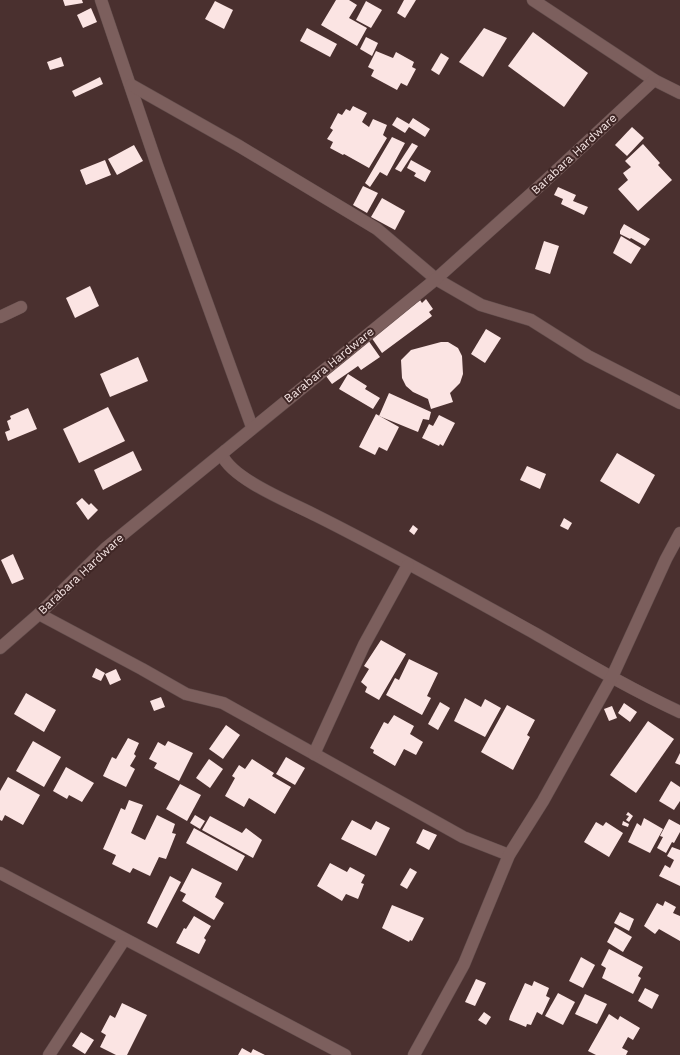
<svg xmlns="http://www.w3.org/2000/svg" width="680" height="1055" font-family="'Work Sans',sans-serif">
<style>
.building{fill:#fbe4e3}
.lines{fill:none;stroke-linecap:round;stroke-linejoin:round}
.minor-casing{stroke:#624d4c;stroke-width:13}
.minor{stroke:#7c5f5d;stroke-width:12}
.labels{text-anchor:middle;stroke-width:4;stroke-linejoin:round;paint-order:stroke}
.street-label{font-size:12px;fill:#f4e3e2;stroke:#3f2625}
</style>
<rect width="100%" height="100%" fill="#4a302f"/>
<g class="building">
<path d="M63 0H82L83 3 65 6Z"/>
<path d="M336 0H349L357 5 349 18 367 28 357 46 321 25Z"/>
<path d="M404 0H416L405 18 397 13Z"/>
<path d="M215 1 233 10 224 29 205 19Z"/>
<path d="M366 1 382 10 371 28 356 20Z"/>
<path d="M91 8 97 22 83 28 77 15Z"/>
<path d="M307 28 337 44 330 57 300 41Z"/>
<path d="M484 28 507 38 483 77 459 62Z"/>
<path d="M533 32 588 73 564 107 508 66Z"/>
<path d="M366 37 378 43 372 56 360 49Z"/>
<path d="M376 51 393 58 396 52 414 62 412 67 416 69 407 86 401 83 397 90 371 76 374 70 368 67Z"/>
<path d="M441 53 449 58 439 75 431 70Z"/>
<path d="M61 57 64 66 50 70 47 62Z"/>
<path d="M100 77 103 84 75 97 72 91Z"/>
<path d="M353 106 367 113 362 122 369 127 373 119 387 125 383 135 387 138 369 168 344 154 343 155 330 148 333 142 327 139 333 130 330 128 338 113 342 115 346 109 350 111Z"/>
<path d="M397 117 409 124 413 118 430 129 425 137 409 127 405 133 392 125Z"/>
<path d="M632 127 644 138 627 156 615 145Z"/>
<path d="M392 137 405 143 387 176 380 172 370 187 365 183Z"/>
<path d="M412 143 418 146 401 172 395 169Z"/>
<path d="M643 144 660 163 658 165 672 180 638 211 618 189 628 180 623 173 631 167 625 161Z"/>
<path d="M134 145 143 161 117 175 108 159Z"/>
<path d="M105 160 111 175 86 185 80 170Z"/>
<path d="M411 160 431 171 425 182 414 176 416 173 407 168Z"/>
<path d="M363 186 378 193 367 213 353 205Z"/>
<path d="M558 187 576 195 573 201 588 207 584 215 561 204 563 199 554 195Z"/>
<path d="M382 198 405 211 395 230 371 217Z"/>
<path d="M624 224 650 239 645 246 631 238 630 239 620 234V231Z"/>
<path d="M621 236 641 248 631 264 613 253Z"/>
<path d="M544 241 559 246 550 274 535 269Z"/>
<path d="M90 286 99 306 75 318 66 298Z"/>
<path d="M426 299 433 309 429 312 432 316 382 353 371 337 420 300 422 303Z"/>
<path d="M486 329 501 338 485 363 471 354Z"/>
<path d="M368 340 380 357 361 370 358 366 332 384 323 372Z"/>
<path d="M441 342H448L458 348 462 356 463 374 460 383 450 393 453 402 431 409 428 399 413 392 406 386 402 378 401 360 411 350Z"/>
<path d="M138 357 148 381 110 397 100 374Z"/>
<path d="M348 374 367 386 365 389 380 398 373 409 339 389Z"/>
<path d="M389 393 431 412 429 420 423 419 418 432 379 416Z"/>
<path d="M108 407 125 441 79 463 63 429Z"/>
<path d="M28 408 37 429 8 441 5 432 10 430 7 421 11 419 10 416Z"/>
<path d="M376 414 399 427 387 451 379 447 375 455 359 447Z"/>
<path d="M439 415 455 423 443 446 440 444 439 446 422 438 429 424 433 426Z"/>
<path d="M133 451 142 470 103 490 94 470Z"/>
<path d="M617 453 655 475 639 504 600 481Z"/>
<path d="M527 466 546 474 540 489 520 480Z"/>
<path d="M82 498 89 505 91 503 98 510 88 520 76 503Z"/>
<path d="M564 518 572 523 568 530 560 526Z"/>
<path d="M413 525 418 529 414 535 409 531Z"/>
<path d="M13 554 24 579 12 584 1 560Z"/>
<path d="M381 640 406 654 379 700 365 692 367 687 361 682 369 669 364 666Z"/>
<path d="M409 659 438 673 427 696 431 698 422 715 386 695 395 678 399 680Z"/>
<path d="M96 668 105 673 101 681 92 677Z"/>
<path d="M116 669 121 680 110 685 105 674Z"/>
<path d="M26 693 56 710 44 732 14 714Z"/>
<path d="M161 697 165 707 154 711 150 701Z"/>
<path d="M465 698 481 707 485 699 501 708 485 737 454 721Z"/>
<path d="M440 702 450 708 438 730 428 724Z"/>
<path d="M624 703 637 712 630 722 618 713Z"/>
<path d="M507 705 535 720 527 735 530 737 513 770 481 752Z"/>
<path d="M612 706 617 718 609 721 604 709Z"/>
<path d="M394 715 414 726 410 734 423 742 416 755 404 749 395 766 373 753 374 750 370 748 384 722 388 724Z"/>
<path d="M648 721 674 739 636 793 610 775Z"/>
<path d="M226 725 240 735 223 759 209 749Z"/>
<path d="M128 738 139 743 134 754 136 756 130 766 135 769 126 787 103 776 112 757 116 759Z"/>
<path d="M33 741 61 757 44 787 16 771Z"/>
<path d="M168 741 193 753 179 781 154 768 157 763 149 759 158 742 165 746Z"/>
<path d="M680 753V765L675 763Z"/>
<path d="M286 757 305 768 295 785 276 774Z"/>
<path d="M209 759 223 769 210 788 196 778Z"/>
<path d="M252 759 274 773 272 776 291 787 275 814 249 798 244 807 225 796 235 778 232 776 239 765 245 769Z"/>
<path d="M66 767 94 783 82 802 69 795 67 799 53 791Z"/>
<path d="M8 777 40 795 23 825 5 815 2 821 0 820V791Z"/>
<path d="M671 781 680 787V801L674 810 659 801Z"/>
<path d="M180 784 201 795 187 821 166 809Z"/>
<path d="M129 800 143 805 131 833 145 840 157 815 175 824 172 833 176 834 166 859 159 857 150 876 133 868 130 873 112 864 116 855 103 849 121 808 125 810Z"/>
<path d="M628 812 633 816 629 822 626 820 629 816 626 815Z"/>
<path d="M195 815 205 821 200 829 190 823Z"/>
<path d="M210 816 242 833 246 828 262 840 253 858 202 830Z"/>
<path d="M644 818 663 829 650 853 628 842 637 823 641 826Z"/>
<path d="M669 819 680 825V832L674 843 672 842 666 853 657 848 663 837 660 836Z"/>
<path d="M352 820 371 830 376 821 390 828 376 856 341 839Z"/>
<path d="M623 821 629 824 628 827 622 825Z"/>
<path d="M596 822 603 826 606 822 623 833 609 857 584 842Z"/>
<path d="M194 828 245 856 237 871 186 843Z"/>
<path d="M423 829 437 835 429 850 416 843Z"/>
<path d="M672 847 680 850V886L659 876 665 865 670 868 674 860 667 856Z"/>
<path d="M330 863 347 872 350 867 365 875 361 883 364 884 358 899 346 894 342 901 317 886Z"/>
<path d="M192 868 222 883 215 897 224 903 214 920 182 901 186 894 180 891Z"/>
<path d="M410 868 417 872 407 889 400 885Z"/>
<path d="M170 876 181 882 157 928 147 923Z"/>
<path d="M665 901 676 907 673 913 680 916V941L659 929 655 934 644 926 657 903 663 906Z"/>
<path d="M392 905 424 918 412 941 410 940 409 942 382 928Z"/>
<path d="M620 912 634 919 629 931 614 923Z"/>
<path d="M194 916 211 926 204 938 206 940 199 954 176 943 184 928 186 929Z"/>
<path d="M615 927 632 937 623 952 607 942Z"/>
<path d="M609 949 643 967 638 976 641 978 633 994 602 978 606 968 601 965Z"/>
<path d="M581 957 595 965 583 988 569 981Z"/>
<path d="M476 979 486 983 475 1006 465 1002Z"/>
<path d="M534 981 549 988 546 996 550 998 542 1015 537 1012 531 1025 527 1024 526 1027 509 1020 510 1016 525 983 532 986Z"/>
<path d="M645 988 659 995 652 1009 638 1001Z"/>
<path d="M558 993 575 1002 563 1025 545 1016Z"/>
<path d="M585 994 607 1004 597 1024 575 1014Z"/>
<path d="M122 1003 147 1015 127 1055H116L100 1047 106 1035 101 1032 110 1015 115 1018Z"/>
<path d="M484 1012 491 1017 486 1025 478 1020Z"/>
<path d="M609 1014 618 1020 620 1016 640 1028 633 1040 628 1037 622 1048 628 1051 626 1055H596L588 1051Z"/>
<path d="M81 1032 94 1040 85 1054 72 1046Z"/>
<path d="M242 1048 251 1053 253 1049 265 1055H238Z"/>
</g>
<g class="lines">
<g class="minor-casing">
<g id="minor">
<path d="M101 0 157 165 252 427"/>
<path d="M533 0 654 80 680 93"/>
<path d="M131 85 239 146 377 229 436 279 481 305 531 320 588 356 680 403"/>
<path d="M0 317 21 307"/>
<path d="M225 451 222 455C233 480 292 503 317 516 391 553 464 594 536 634 583 661 630 689 680 712"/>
<path d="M39 614 142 669 186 694 223 703 463 837 509 855"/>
<path d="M0 648 39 614 106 548 436 279 543 183 654 80"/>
<path d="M314 754 364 645 408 565"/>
<path d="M0 873 345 1055"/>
<path d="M49 1055 124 940"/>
<path d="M414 1055 464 964 509 855 543 801 612 677 666 559 680 533"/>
</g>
</g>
<use href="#minor" class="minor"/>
</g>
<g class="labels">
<g class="street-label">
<text transform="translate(574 154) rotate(-43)" y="4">Barabara Hardware</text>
<text transform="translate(329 365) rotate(-39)" y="4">Barabara Hardware</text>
<text transform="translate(81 574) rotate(-43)" y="4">Barabara Hardware</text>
</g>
</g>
</svg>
